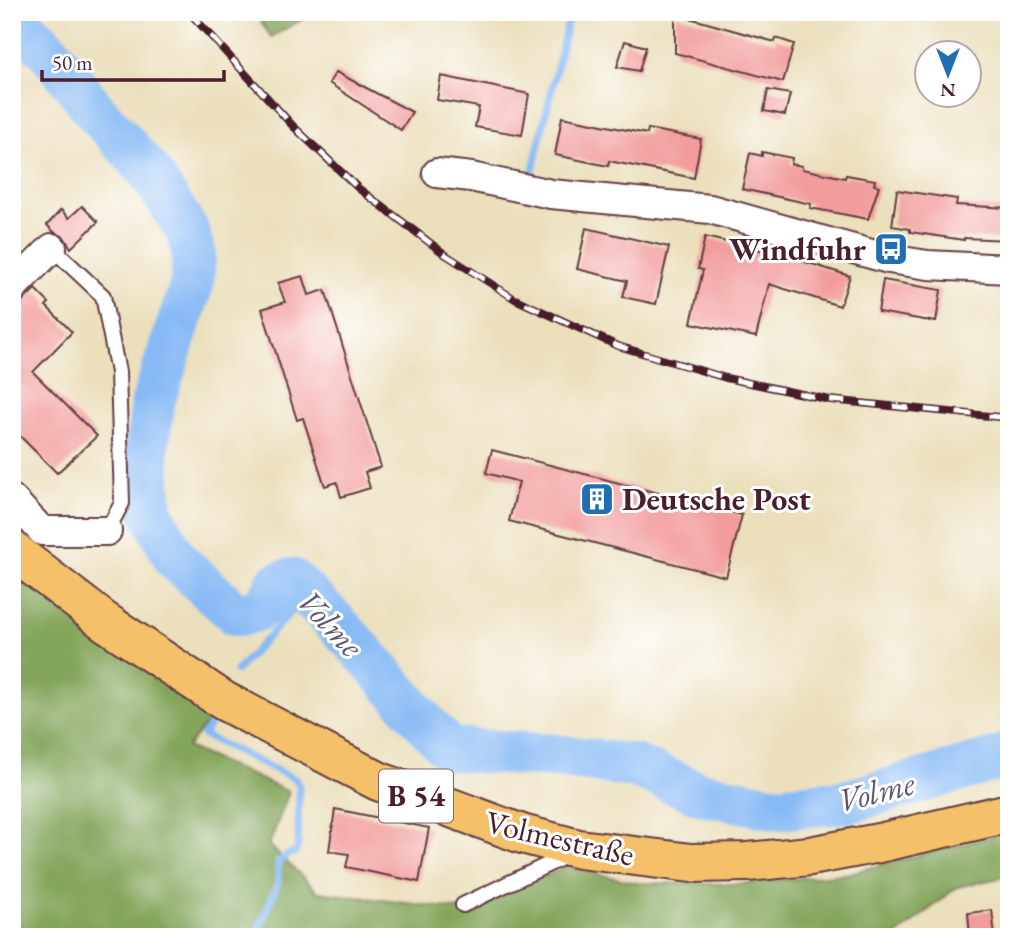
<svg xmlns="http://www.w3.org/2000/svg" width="1021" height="949" font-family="'EB Garamond',serif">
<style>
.forest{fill:#84a65b;stroke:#676243;stroke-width:2}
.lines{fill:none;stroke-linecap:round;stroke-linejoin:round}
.stream{stroke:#87baf5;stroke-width:7}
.river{stroke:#87baf5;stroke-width:44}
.building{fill:#f29d9c}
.lane-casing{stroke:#623c41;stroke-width:18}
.street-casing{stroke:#623c41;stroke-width:32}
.primary-casing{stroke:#623c41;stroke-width:42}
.lane{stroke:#fff;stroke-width:14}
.street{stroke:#fff;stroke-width:28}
.primary{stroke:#f4c16a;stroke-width:38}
.rail-casing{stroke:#4a1f2b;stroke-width:8}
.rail{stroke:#fff;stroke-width:5;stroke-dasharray:16;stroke-linecap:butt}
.labels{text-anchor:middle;stroke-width:6;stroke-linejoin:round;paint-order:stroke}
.shield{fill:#fff;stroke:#80626b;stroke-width:2}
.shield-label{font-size:30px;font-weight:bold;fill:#4a1f2b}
.poi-label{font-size:32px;font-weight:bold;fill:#4a1f2b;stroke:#fff;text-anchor:end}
.street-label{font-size:32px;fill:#4a1f2b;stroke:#fff}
.water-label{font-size:33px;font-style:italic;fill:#5f5572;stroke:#fff}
</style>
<rect width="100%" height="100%" fill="#fff"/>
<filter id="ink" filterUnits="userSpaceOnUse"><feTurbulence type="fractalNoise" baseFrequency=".0143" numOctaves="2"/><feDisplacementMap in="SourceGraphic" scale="14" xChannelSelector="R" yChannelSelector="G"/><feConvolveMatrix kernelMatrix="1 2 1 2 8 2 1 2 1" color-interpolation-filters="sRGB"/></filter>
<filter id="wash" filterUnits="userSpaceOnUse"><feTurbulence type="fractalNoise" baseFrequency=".00686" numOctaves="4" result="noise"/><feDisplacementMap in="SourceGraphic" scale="28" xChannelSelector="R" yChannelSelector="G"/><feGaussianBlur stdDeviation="1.57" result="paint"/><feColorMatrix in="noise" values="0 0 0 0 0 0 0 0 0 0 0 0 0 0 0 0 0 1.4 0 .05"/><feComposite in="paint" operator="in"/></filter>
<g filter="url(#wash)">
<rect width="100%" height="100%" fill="#ebdfbc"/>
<g class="forest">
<path d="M254 12H315L271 37Z"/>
<path d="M12 574 219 708 187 747 289 792 269 845 318 892 463 910 567 867 638 883 736 884 846 874 1009 832V876L957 887 895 937H12Z"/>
</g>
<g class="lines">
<g class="stream">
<path d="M532 173 570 12"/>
<path d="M236 671 308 594"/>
<path d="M215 717 203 735 295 779 299 786 298 845 295 853 289 854 278 862V882L256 937"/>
</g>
<path class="river" d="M12 15 49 51 95 111 148 170 187 230 194 254 192 284 153 402 147 450 151 511 176 560 236 614C257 614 269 604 277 584L291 580C349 630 396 693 449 749L556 756 634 766 700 793 777 808 849 801 1002 758 1009 754"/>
</g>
<g id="blocks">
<g class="building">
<path d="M675 14 775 42 776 38 794 44 783 82 675 53Z"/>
<path d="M625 41 646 47 639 71 617 67Z"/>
<path d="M336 72 412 112 401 130 329 83Z"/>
<path d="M441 76 529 94 522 135 475 127 479 107 437 100Z"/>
<path d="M768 90 790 94 785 115 764 111Z"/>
<path d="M562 117 647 134 648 129 701 139 694 178 609 161 608 166 555 155Z"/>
<path d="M762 152 792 158 791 164 802 166V169L845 178 846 175 875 180 874 185 879 186 868 219 810 208 811 204 742 189 750 153 762 156Z"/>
<path d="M897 190 957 199 956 205 1009 208V240L964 238V240L910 232V229L892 226Z"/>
<path d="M82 206 98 222 71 248 64 237 54 232 47 225 61 210 69 218Z"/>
<path d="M586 228 669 247 656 304 623 297 627 281 577 269Z"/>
<path d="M705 237 786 256 850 276 840 306 769 284 756 337 691 323 703 270 698 269Z"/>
<path d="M303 276 309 295 325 290 381 467 365 472 370 488 341 497 337 482 325 486 303 418 297 420 262 309 285 302 278 283Z"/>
<path d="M883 280 941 290 936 322 878 312Z"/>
<path d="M35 289 49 303 46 306 72 332 33 372 97 436 57 473 12 428V307L24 300Z"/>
<path d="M492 450 742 515 726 577 509 521 519 482 486 473Z"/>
<path d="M335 809 429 828 419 882 346 867 349 854 329 851Z"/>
<path d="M992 910 995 937H970L968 913Z"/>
</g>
</g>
</g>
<g filter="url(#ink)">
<use href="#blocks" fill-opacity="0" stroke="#623c41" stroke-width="2"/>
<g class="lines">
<g class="lane-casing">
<g id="lane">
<path d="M52 248 103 296 118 372 122 503 107 531"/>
<path d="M463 905 568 855"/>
</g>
</g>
<g class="street-casing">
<g id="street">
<path d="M437 173 471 177 551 194 710 209 889 259 928 265 1009 269"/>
<path d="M12 288 52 248"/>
<path d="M12 499 42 531H107"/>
</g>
</g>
<g class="primary-casing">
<path id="primary" d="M12 550 104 621 224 701 378 781 522 834 579 849 691 863 747 862 810 856 879 843 1009 813"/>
</g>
<use href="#lane" class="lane"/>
<use href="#street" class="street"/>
<use href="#primary" class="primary"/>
<g class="rail-casing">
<path id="rail" d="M189 12 293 126 358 188 446 255 515 299 618 346 726 378 830 400 1009 418"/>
</g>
<use href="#rail" class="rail"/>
</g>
</g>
<defs>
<g id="bus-square" transform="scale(1.75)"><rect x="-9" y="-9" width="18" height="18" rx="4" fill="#1f6fb2" stroke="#fff"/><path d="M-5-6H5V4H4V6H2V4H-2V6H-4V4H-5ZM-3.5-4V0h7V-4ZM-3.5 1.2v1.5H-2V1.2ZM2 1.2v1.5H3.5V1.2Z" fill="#fff"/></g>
<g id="building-square" transform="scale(1.75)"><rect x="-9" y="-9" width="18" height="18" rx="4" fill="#1f6fb2" stroke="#fff"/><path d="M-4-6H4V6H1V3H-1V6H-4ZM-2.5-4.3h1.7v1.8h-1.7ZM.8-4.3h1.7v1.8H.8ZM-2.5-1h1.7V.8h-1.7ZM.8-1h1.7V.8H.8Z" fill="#fff"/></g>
</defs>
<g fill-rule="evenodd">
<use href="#bus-square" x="891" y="249"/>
<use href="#building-square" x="597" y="499"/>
</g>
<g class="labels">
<rect class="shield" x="379" y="769.5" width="74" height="53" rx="5"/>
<g class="shield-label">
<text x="416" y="806">B 54</text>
</g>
<g class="poi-label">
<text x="866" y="260">Windfuhr</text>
<text x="622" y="510" text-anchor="start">Deutsche Post</text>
</g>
<g class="street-label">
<text transform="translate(560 838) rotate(13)" y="11">Volmestraße</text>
</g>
<g class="water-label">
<text transform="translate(331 623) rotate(47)" y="12">Volme</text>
<text transform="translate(876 791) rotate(-14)" y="12">Volme</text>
</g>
</g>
<rect width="1021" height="949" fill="none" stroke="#fff" stroke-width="42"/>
<g transform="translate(948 74) rotate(180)"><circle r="33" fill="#ffffff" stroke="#b7a5aa" stroke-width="2"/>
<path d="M0-5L12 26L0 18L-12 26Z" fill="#1f6fb2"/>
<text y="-10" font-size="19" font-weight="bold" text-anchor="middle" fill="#4a1f2b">N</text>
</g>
<path d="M42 70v10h182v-10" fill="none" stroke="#4a1f2b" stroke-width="3.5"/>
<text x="52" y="70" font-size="21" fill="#4a1f2b" stroke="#ffffff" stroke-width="5" paint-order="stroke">50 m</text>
</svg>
